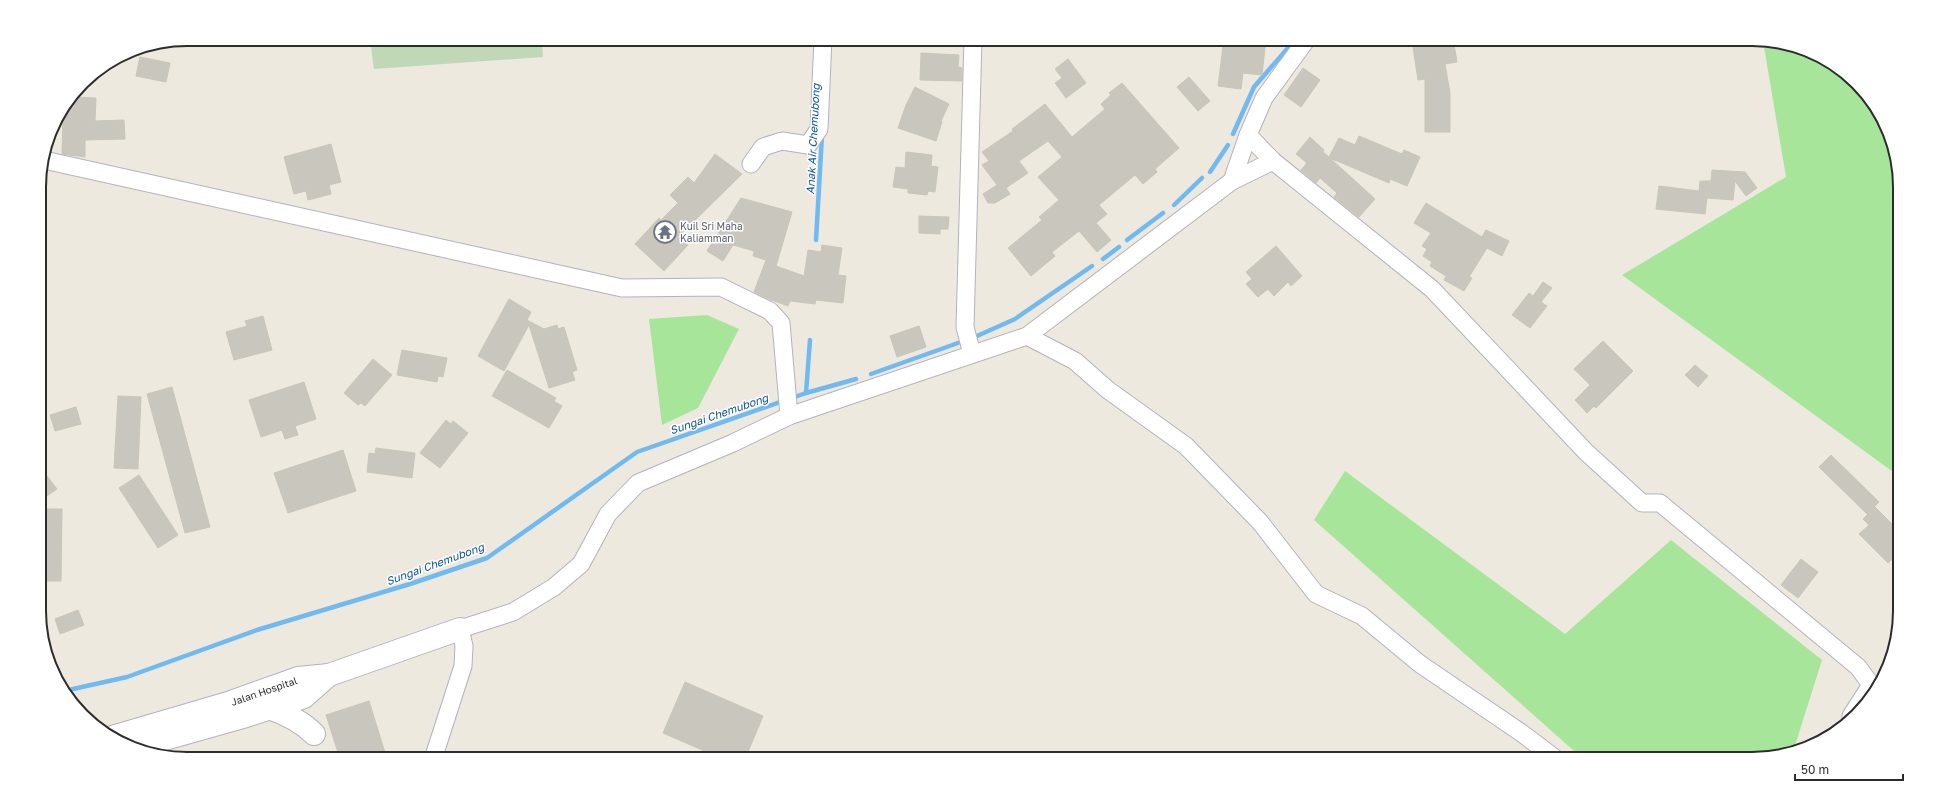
<svg xmlns="http://www.w3.org/2000/svg" width="1939" height="798" font-family="'Golos Text',sans-serif">
<style>
.green{fill:#a7e59a}
.cemetery{fill:#c0d8b5}
.lines{fill:none;stroke-linecap:round;stroke-linejoin:round}
.stream{stroke:#70baf0;stroke-width:4.5}
.building{fill:#c9c6bd;stroke:#c9c6b7}
.street-casing{stroke:#b2b2bf;stroke-width:19}
.secondary-casing{stroke:#b2b2bf;stroke-width:24}
.street{stroke:#fff;stroke-width:17}
.secondary{stroke:#fff;stroke-width:22}
.labels{text-anchor:middle;stroke-width:3;stroke-linejoin:round;paint-order:stroke}
.worship-label{font-size:10px;fill:#5b616d;stroke:#fff;text-anchor:start}
.street-label{font-size:10px;fill:#2c2c2c;stroke:#fff}
.water-label{font-size:11px;font-style:italic;fill:#0c55a0;stroke:#fff}
.rim{fill:none;stroke:#2c2c2c;stroke-width:2}
</style>
<rect width="100%" height="100%" fill="#eee9de"/>
<g class="green">
<path d="M1763 41 1800 47 1834 64 1869 97 1889 130 1899 168 1900 477 1622 275 1786 177Z"/>
<path d="M707 315 739 329 698 408 662 425 649 319Z"/>
<path d="M1345 471 1565 634 1671 540 1822 660 1793 752 1761 759H1583L1314 520Z"/>
</g>
<path class="cemetery" d="M370 39H542L543 57 374 69Z"/>
<g class="lines">
<g class="stream">
<path d="M1233 134 1254 87 1294 41"/>
<path d="M1210 172 1228 145"/>
<path d="M1174 205 1202 178"/>
<path d="M816 240 822 135"/>
<path d="M1127 240 1163 213"/>
<path d="M1103 259 1119 247"/>
<path d="M977 336 1015 319 1092 266"/>
<path d="M871 374 958 343"/>
<path d="M806 393 810 340"/>
<path d="M64 691 127 677 257 630 410 584 487 558 637 452 806 393 856 379"/>
</g>
</g>
<g class="building">
<path d="M1224 39H1266L1262 75 1243 73 1241 89 1218 86Z"/>
<path d="M1422 39H1453L1457 62 1445 64 1450 93V132H1425V79L1418 80 1412 41Z"/>
<path d="M921 53 959 55 958 67 962 68V81L920 80Z"/>
<path d="M140 57 170 63 166 82 136 76Z"/>
<path d="M1068 59 1086 83 1066 98 1055 83 1062 78 1055 69Z"/>
<path d="M1303 68 1320 80 1301 107 1284 95Z"/>
<path d="M1189 77 1210 101 1198 111 1177 87Z"/>
<path d="M1122 83 1179 148 1155 169 1157 172 1143 184 1135 175 1099 205 1107 214 1096 223 1111 240 1097 252 1079 231 1052 252 1055 256 1031 276 1008 248 1042 220 1039 217 1059 200 1038 177 1062 157 1048 141 1019 161 1028 173 1006 188 1010 194 995 203H988L983 194 997 185 982 165 989 161 982 152 1013 131 1012 129 1045 104 1072 137 1105 109 1101 104 1111 95 1109 93Z"/>
<path d="M915 87 949 104 941 121 942 122 936 141 898 128 906 105Z"/>
<path d="M73 97 96 98 95 121 124 120 125 139 85 140V157L62 154 63 110Z"/>
<path d="M1359 136 1402 154 1404 150 1420 157 1407 186 1390 179 1389 183 1330 158 1375 199 1359 217 1334 197 1337 193 1320 178 1316 183 1301 170 1307 163 1296 154 1310 137 1324 150 1323 152 1329 157 1339 138 1355 145Z"/>
<path d="M331 144 341 182 329 185 331 194 308 200 306 191 294 194 284 157Z"/>
<path d="M906 152 932 155 931 166 938 167 935 192 928 191 927 195 908 193V189L893 187 896 167 905 168Z"/>
<path d="M715 154 742 174 678 237 688 245 664 271 635 244 659 218 661 220 678 203 670 195 688 177 694 183Z"/>
<path d="M1712 170 1745 172 1757 188 1746 196 1735 181 1733 200 1707 198 1705 214 1656 209 1659 186 1699 191 1700 181H1711Z"/>
<path d="M741 198 792 212 776 266 804 276 808 250 821 252 822 245 842 248 838 275 846 276 843 303 816 300 815 304 790 301 788 306 769 299 754 292 766 260 753 256 754 251 733 245 723 261 707 251Z"/>
<path d="M1426 203 1482 237 1486 230 1509 241 1502 256 1487 248 1469 277 1472 278 1464 291 1444 280 1446 276 1430 266 1432 262 1423 256 1427 249 1422 246 1431 233 1414 223Z"/>
<path d="M919 216 949 217 948 229H940V234L919 233Z"/>
<path d="M1276 246 1302 276 1291 286 1288 282 1274 296 1268 289 1258 297 1246 284 1252 279 1246 272Z"/>
<path d="M1543 282 1552 288 1541 302 1547 306 1530 328 1512 315 1529 293 1533 296Z"/>
<path d="M509 299 531 312 527 320 544 329 557 325 558 329 564 327 577 370 572 372 575 380 549 388 529 325 504 371 478 356Z"/>
<path d="M263 316 272 350 234 360 226 332 247 326 245 321Z"/>
<path d="M919 326 926 347 897 357 890 336Z"/>
<path d="M1603 341 1633 371 1596 408 1594 406 1587 413 1575 400 1590 385 1574 369Z"/>
<path d="M402 350 447 358 443 377 438 376 437 382 397 375Z"/>
<path d="M373 359 392 375 365 406 361 403 358 405 344 393Z"/>
<path d="M1695 365 1708 376 1698 387 1685 375Z"/>
<path d="M507 370 556 398 554 401 562 406 549 428 492 396Z"/>
<path d="M304 382 316 419 295 426 298 435 285 439 282 430 261 437 249 400Z"/>
<path d="M172 387 210 527 185 533 147 394Z"/>
<path d="M118 396 141 397 138 469 114 468Z"/>
<path d="M76 407 81 424 55 431 50 415Z"/>
<path d="M446 420 451 424 453 421 468 433 440 468 420 453Z"/>
<path d="M376 448 415 453 412 478 367 472 369 453 375 454Z"/>
<path d="M343 450 356 491 288 513 274 473Z"/>
<path d="M1831 455 1879 502 1867 514 1819 467Z"/>
<path d="M41 468 57 489 41 500Z"/>
<path d="M139 475 178 535 158 548 119 488Z"/>
<path d="M1875 507 1900 532V552L1888 563 1859 534 1869 525 1863 519Z"/>
<path d="M41 509H62L61 581H41Z"/>
<path d="M1801 559 1818 572 1798 598 1781 585Z"/>
<path d="M78 610 84 625 60 634 55 619Z"/>
<path d="M685 682 763 716 745 759H723L663 733Z"/>
<path d="M369 701 387 759H340L326 715Z"/>
</g>
<g class="lines">
<g class="street-casing">
<g id="street">
<path d="M1248 135 1273 161 1432 289 1586 452 1642 503H1660L1858 667 1869 682V688L1851 716"/>
<path d="M44 160 622 288 721 287 770 311 781 323 789 416"/>
<path d="M751 164 763 147 782 141 808 145 819 129 823 39"/>
<path d="M1232 181 1273 161"/>
<path d="M1027 336 1075 361 1108 390 1186 446 1260 522 1316 594 1362 616 1420 664 1523 734 1556 759"/>
<path d="M972 354 965 327 973 39"/>
<path d="M433 759 463 666 464 646 460 629 513 612 554 587 581 564 608 514 638 483 733 443 789 416 1027 336 1232 181 1248 135 1264 98 1307 39"/>
</g>
</g>
<g class="secondary-casing">
<g id="secondary">
<path d="M269 708C287 714 301 721 314 734"/>
<path d="M112 737 228 703 298 678 329 675 460 629"/>
<path d="M133 748 243 717 304 697 329 675"/>
</g>
</g>
<use href="#street" class="street"/>
<use href="#secondary" class="secondary"/>
</g>
<defs>
<g id="temple-ring" transform="scale(1.15)"><circle r="9.5" fill="#fff" stroke="#6b7280" stroke-width="1.5"/><path d="M0-6L5-2H3V0L6.5 2.5H4V6H1.5V3h-3V6H-4V2.5H-6.5L-3 0V-2H-5Z" fill="#6b7280"/></g>
</defs>
<g fill-rule="evenodd">
<use href="#temple-ring" x="665" y="232"/>
</g>
<g class="labels">
<g class="worship-label">
<text x="680" y="230">Kuil Sri Maha<tspan x="680" dy="12">Kaliamman</tspan></text>
</g>
<g class="street-label">
<text transform="translate(264 691) rotate(-19)" y="4">Jalan Hospital</text>
</g>
<g class="water-label">
<text transform="translate(813 139) rotate(-87)" y="4">Anak Air Chemubong</text>
<text transform="translate(719 414) rotate(-19)" y="4">Sungai Chemubong</text>
<text transform="translate(435 564) rotate(-20)" y="4">Sungai Chemubong</text>
</g>
</g>
<path d="M0 0H1939V798H0ZM187 46H1752A141 141 0 0 1 1893 187V611A141 141 0 0 1 1752 752H187A141 141 0 0 1 46 611V187A141 141 0 0 1 187 46Z" fill="#fff" fill-rule="evenodd"/>
<path class="rim" d="M187 46H1752A141 141 0 0 1 1893 187V611A141 141 0 0 1 1752 752H187A141 141 0 0 1 46 611V187A141 141 0 0 1 187 46Z"/>
<path d="M1795 774v6h108v-6" fill="none" stroke="#2c2c2c" stroke-width="2"/>
<text x="1801" y="774" font-size="12" fill="#2c2c2c" stroke="#ffffff" stroke-width="3" paint-order="stroke">50 m</text>
</svg>
